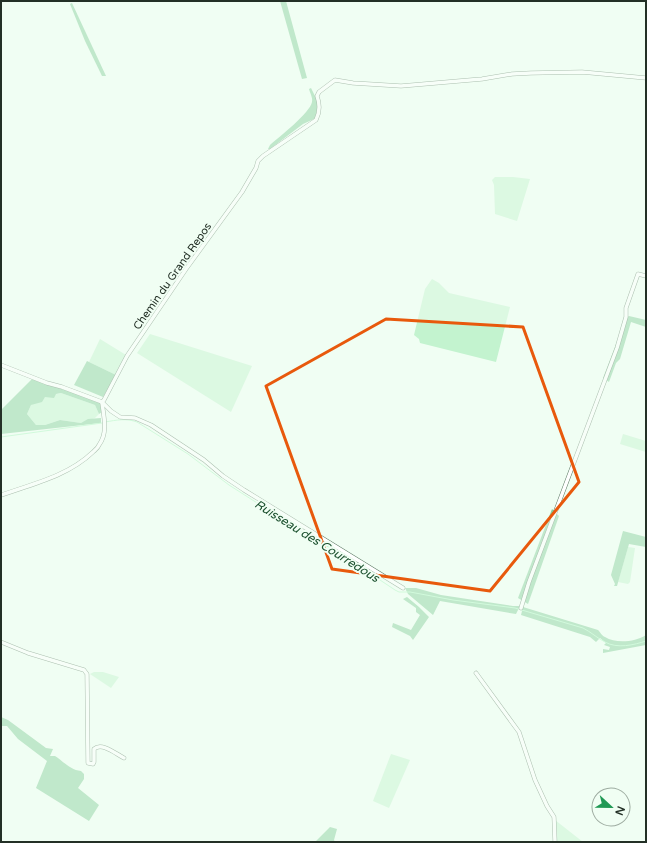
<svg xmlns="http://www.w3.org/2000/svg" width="647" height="843" font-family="'Varela Round',sans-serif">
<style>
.green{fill:#c3f3cf}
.forest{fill:#85ce9b}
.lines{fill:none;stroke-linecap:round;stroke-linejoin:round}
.stream{stroke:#acf6c1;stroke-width:1}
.minor-casing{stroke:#5a7761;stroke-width:4.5}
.minor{stroke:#fff;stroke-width:3.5}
.marked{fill:none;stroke:#e8590c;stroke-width:3;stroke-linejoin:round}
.labels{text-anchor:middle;stroke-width:4;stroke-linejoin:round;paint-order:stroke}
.street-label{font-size:11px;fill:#233026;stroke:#f0fef3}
.water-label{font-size:12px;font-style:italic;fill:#1c512f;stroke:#f0fef3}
</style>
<rect width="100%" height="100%" fill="#f0fef3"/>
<g class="green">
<path d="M495 177H513L530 179 517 221 495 214 494 185 492 180Z"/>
<path d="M432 279 439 283 449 293 510 307 496 362 420 343 419 339 414 335 425 289Z"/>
<path d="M150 334 252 366 231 412 137 353Z"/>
<path d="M100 339 126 355 116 375 89 362Z"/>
<path d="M61 393 95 405 99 414 95 418 81 423 60 420 45 425H36L27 414 31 405 45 397Z"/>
<path d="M623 434 646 441V452L620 444Z"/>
<path d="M628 547 635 548 630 582 628 584 618 582Z"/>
<path d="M94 672H103L119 677 111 688 90 674Z"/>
<path d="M391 754 410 760 389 808 373 801Z"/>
<path d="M555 820 583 842H557Z"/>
</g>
<g class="forest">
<path d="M280 1H286L307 78 302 79Z"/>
<path d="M72 3 106 76H102L85 41 70 4Z"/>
<path d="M311 88 318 102 317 115 314 119 303 124 270 149H268L270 145C279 137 310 113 312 102 313 98 310 93 309 89Z"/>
<path d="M629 316 646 320V327L631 322 620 359 616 363 609 382 603 378 626 318Z"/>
<path d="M87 361 116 375 103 397 74 385Z"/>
<path d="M32 379 71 392 101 403 102 412 99 414 95 405 61 393 56 394 54 398 45 397 42 402 31 405 27 414 36 425H45L60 420 81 423 88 419 101 418V423L1 434V410Z"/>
<path d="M552 509 559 516 528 604 518 598Z"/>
<path d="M623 531 646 537V547L629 544 617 586H614L615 584 611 575Z"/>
<path d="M405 588H416L441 595 513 606H520L516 614 440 601 433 615 408 594Z"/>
<path d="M407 597 419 607 429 617 413 640 410 636 392 627 393 623 411 630 420 615 416 612V608L403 599Z"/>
<path d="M523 607 598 630C600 632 602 636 605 637 616 644 635 642 646 635V645L603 653V649L609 650 610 647 604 645 606 643 600 638 596 642 590 637 521 615Z"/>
<path d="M1 717 8 720 46 748 53 749 50 756H55C63 761 70 770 81 771L84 774V779L78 788 99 805 89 821 36 788 47 761 18 739 7 726H1Z"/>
<path d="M330 827 337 829 334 840 335 842H312H315Z"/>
</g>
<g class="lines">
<g class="stream">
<path d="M105 422C117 420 126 418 137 422L188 454 229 485 315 540 335 550 395 590 399 592H410L453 600 515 608 583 628C591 632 597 638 605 642 617 649 634 645 646 641"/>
<path d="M1 437 102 423"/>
</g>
<g class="minor-casing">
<g id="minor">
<path d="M1 365 47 383 62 387 102 402 111 411 120 417 135 418 151 425 204 460 223 476 244 490 403 588"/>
<path d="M102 402 104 400 127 356 186 269 242 192 256 168 258 161 263 156 316 120C320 112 320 104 317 96L319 92 335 80 353 83 401 86 482 79 512 74 531 73 582 72 646 78"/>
<path d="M1 495C33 484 68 476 93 452 95 450 98 448 99 445 108 433 104 417 102 403"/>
<path d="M521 608 529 582 617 348 626 317V308L638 274 646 276"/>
<path d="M1 642 28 653 84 670 87 674 88 763 93 764 94 762V749C102 742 116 754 124 758"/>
<path d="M476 673 519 732 535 780 547 806 554 817 555 842"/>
</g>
</g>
<use href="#minor" class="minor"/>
</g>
<path d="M0 0H647V843H0ZM386 319 523 327 579 482 490 591 332 569 266 386Z" fill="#f0fef3" fill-opacity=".55" fill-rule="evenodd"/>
<path class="marked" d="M386 319 523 327 579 482 490 591 332 569 266 386Z"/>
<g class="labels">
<g class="street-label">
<text transform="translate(172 276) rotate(-55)" y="4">Chemin du Grand Repos</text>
</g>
<g class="water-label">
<text transform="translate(317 541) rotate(32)" y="4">Ruisseau des Courredous</text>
</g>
</g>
<rect width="647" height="843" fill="none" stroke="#233026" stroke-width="4"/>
<g transform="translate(611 807) rotate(112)"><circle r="19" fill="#f0fef3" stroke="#9eaca1"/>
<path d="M0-3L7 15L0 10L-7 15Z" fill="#209854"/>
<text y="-6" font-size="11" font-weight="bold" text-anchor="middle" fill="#233026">N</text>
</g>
</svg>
